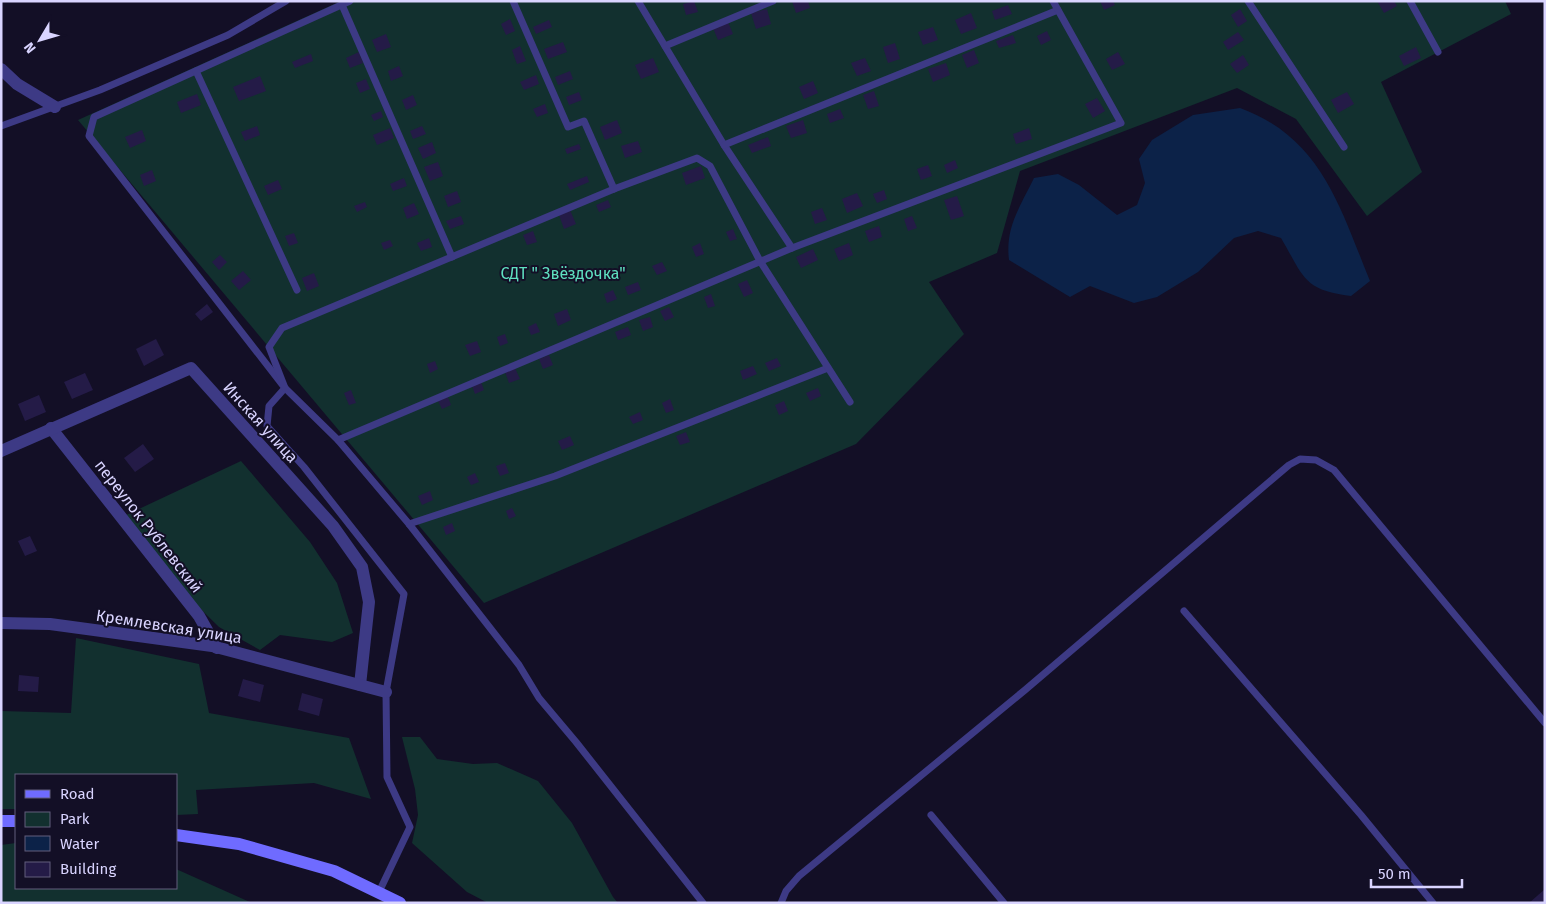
<svg xmlns="http://www.w3.org/2000/svg" width="1546" height="904" font-family="'Fira Sans',sans-serif">
<style>
.green{fill:#12302f}
.water{fill:#0c2248}
.building{fill:#241b47}
.lines{fill:none;stroke-linecap:round;stroke-linejoin:round}
.lane{stroke:#3d3a85;stroke-width:7}
.street{stroke:#3d3a85;stroke-width:12}
.secondary{stroke:#6f6bff;stroke-width:12}
.labels{text-anchor:middle;stroke-width:4;stroke-linejoin:round;paint-order:stroke}
.park-label{font-size:16px;fill:#5fe0c0;stroke:#130f26}
.street-label{font-size:16px;fill:#d9d4ff;stroke:#130f26}
</style>
<rect width="100%" height="100%" fill="#130f26"/>
<g class="green">
<path d="M341 1H1505L1511 14 1381 82 1422 172 1367 216 1296 119 1237 88 1020 171 997 253 929 282 964 334 856 444 484 603 78 120Z"/>
<path d="M241 461 310 542 337 583 353 633 332 642 280 635 260 650 219 627 170 579 124 516Z"/>
<path d="M76 638 199 664 209 713 349 738 371 799 314 783 196 790 198 814 176 815V775H16V809H1V711L71 713Z"/>
<path d="M402 737H420L437 759 473 764 497 763 538 781 572 823 613 897 618 903H488L467 892 412 843 418 815 415 789Z"/>
<path d="M16 843V888H176V869L252 903H1V845Z"/>
</g>
<path class="water" d="M1240 108C1322 138 1340 208 1370 281L1351 296C1303 290 1304 277 1281 238L1258 231 1234 238 1198 272 1157 297 1134 303 1090 286 1070 297 1009 260C1005 227 1020 207 1034 178L1058 174 1079 185 1117 215 1137 205 1145 183 1139 159 1152 140 1193 115Z"/>
<g class="building">
<path d="M694 1 698 12 686 15 683 4Z"/>
<path d="M792 1H808L810 8 796 13Z"/>
<path d="M1100 1H1113L1115 5 1104 10Z"/>
<path d="M1377 1H1394L1397 6 1384 13Z"/>
<path d="M1008 5 1012 14 995 20 992 11Z"/>
<path d="M767 9 771 24 756 29 751 13Z"/>
<path d="M1240 9 1247 21 1238 27 1231 15Z"/>
<path d="M971 13 977 28 961 34 955 20Z"/>
<path d="M510 19 515 31 506 35 501 24Z"/>
<path d="M549 20 552 27 536 34 533 27Z"/>
<path d="M728 22 733 34 718 40 713 28Z"/>
<path d="M933 27 938 40 923 45 918 32Z"/>
<path d="M1047 31 1051 40 1041 45 1037 36Z"/>
<path d="M1238 32 1244 40 1228 50 1223 42Z"/>
<path d="M386 34 391 47 377 52 372 40Z"/>
<path d="M1013 35 1016 43 999 48 996 41Z"/>
<path d="M563 42 567 52 548 59 544 49Z"/>
<path d="M895 43 900 59 888 63 883 47Z"/>
<path d="M520 46 526 61 517 64 512 50Z"/>
<path d="M1416 47 1421 58 1404 66 1399 56Z"/>
<path d="M974 50 979 63 967 68 962 55Z"/>
<path d="M359 52 363 63 350 68 346 58Z"/>
<path d="M1118 52 1125 64 1112 70 1106 59Z"/>
<path d="M311 54 313 61 295 68 292 62Z"/>
<path d="M1243 55 1249 65 1237 73 1230 64Z"/>
<path d="M653 58 659 72 641 79 635 65Z"/>
<path d="M865 58 871 71 857 76 851 63Z"/>
<path d="M946 63 950 75 933 82 928 69Z"/>
<path d="M399 66 403 76 391 81 388 71Z"/>
<path d="M570 71 573 79 558 85 555 77Z"/>
<path d="M536 75 539 84 524 90 520 82Z"/>
<path d="M260 76 266 91 239 101 233 87Z"/>
<path d="M366 79 370 89 360 93 356 83Z"/>
<path d="M813 81 818 93 804 99 799 87Z"/>
<path d="M874 91 879 106 868 109 863 95Z"/>
<path d="M579 92 582 100 569 105 566 97Z"/>
<path d="M1347 92 1354 104 1338 113 1331 100Z"/>
<path d="M197 94 201 105 181 113 177 102Z"/>
<path d="M413 95 417 105 406 110 402 100Z"/>
<path d="M1097 98 1105 111 1093 118 1085 104Z"/>
<path d="M545 104 548 113 537 117 533 109Z"/>
<path d="M840 109 844 118 830 123 827 114Z"/>
<path d="M381 111 383 117 374 121 371 115Z"/>
<path d="M617 120 622 133 605 140 600 127Z"/>
<path d="M803 120 807 133 791 138 786 126Z"/>
<path d="M257 126 260 135 245 141 241 132Z"/>
<path d="M422 126 426 134 413 139 410 131Z"/>
<path d="M390 128 394 138 377 145 373 135Z"/>
<path d="M1029 128 1032 139 1016 144 1013 134Z"/>
<path d="M142 130 146 141 130 148 125 137Z"/>
<path d="M768 137 771 146 752 153 748 145Z"/>
<path d="M638 141 642 152 625 158 621 146Z"/>
<path d="M432 142 436 153 423 159 418 148Z"/>
<path d="M579 144 581 149 567 154 565 149Z"/>
<path d="M955 160 958 168 947 173 944 165Z"/>
<path d="M438 162 443 176 430 181 424 167Z"/>
<path d="M928 165 932 176 921 180 917 169Z"/>
<path d="M701 166 705 178 686 185 682 173Z"/>
<path d="M152 170 156 181 144 186 140 175Z"/>
<path d="M587 176 589 182 570 190 567 184Z"/>
<path d="M404 178 407 186 393 191 390 184Z"/>
<path d="M278 180 282 189 268 195 264 186Z"/>
<path d="M884 190 887 199 877 203 873 194Z"/>
<path d="M457 191 461 202 448 207 444 196Z"/>
<path d="M857 193 863 206 847 213 842 199Z"/>
<path d="M957 196 964 216 951 220 944 200Z"/>
<path d="M608 200 611 207 599 212 596 205Z"/>
<path d="M365 202 367 207 357 212 354 206Z"/>
<path d="M414 203 419 214 407 219 403 208Z"/>
<path d="M822 208 827 220 815 224 811 212Z"/>
<path d="M570 210 576 224 564 229 559 215Z"/>
<path d="M461 216 464 224 450 229 446 221Z"/>
<path d="M912 216 917 228 908 231 904 219Z"/>
<path d="M879 226 882 237 869 242 865 231Z"/>
<path d="M733 229 737 239 730 241 726 232Z"/>
<path d="M533 231 537 242 527 245 523 235Z"/>
<path d="M294 233 298 243 289 246 285 236Z"/>
<path d="M429 238 432 247 421 251 417 243Z"/>
<path d="M390 240 393 246 384 250 381 243Z"/>
<path d="M700 243 704 254 696 257 692 247Z"/>
<path d="M849 243 853 255 839 261 834 249Z"/>
<path d="M813 249 818 260 801 268 796 257Z"/>
<path d="M220 255 227 262 219 270 212 262Z"/>
<path d="M662 262 667 271 657 275 652 266Z"/>
<path d="M243 271 251 280 239 290 231 281Z"/>
<path d="M314 273 319 286 307 291 302 278Z"/>
<path d="M747 280 753 293 744 297 738 284Z"/>
<path d="M638 282 641 290 628 295 625 287Z"/>
<path d="M613 290 617 299 607 303 604 294Z"/>
<path d="M711 294 715 306 708 308 704 297Z"/>
<path d="M207 304 213 312 201 321 195 314Z"/>
<path d="M669 307 674 317 665 321 660 311Z"/>
<path d="M567 309 571 320 558 326 554 314Z"/>
<path d="M650 317 653 327 643 331 639 320Z"/>
<path d="M536 323 540 332 531 335 528 327Z"/>
<path d="M628 327 631 335 618 340 615 332Z"/>
<path d="M505 334 508 343 500 346 497 337Z"/>
<path d="M156 339 164 355 144 366 136 349Z"/>
<path d="M477 341 481 352 470 356 465 345Z"/>
<path d="M549 355 553 365 543 369 539 359Z"/>
<path d="M777 358 781 366 769 371 765 363Z"/>
<path d="M435 361 438 369 430 373 427 364Z"/>
<path d="M753 366 757 374 743 380 740 371Z"/>
<path d="M515 368 520 379 509 383 505 372Z"/>
<path d="M85 373 93 390 72 399 64 382Z"/>
<path d="M481 382 484 390 475 394 472 386Z"/>
<path d="M818 388 821 396 810 401 806 393Z"/>
<path d="M351 390 356 403 349 405 344 393Z"/>
<path d="M39 395 46 412 25 421 18 404Z"/>
<path d="M448 397 451 405 442 409 438 401Z"/>
<path d="M670 399 674 410 666 413 662 403Z"/>
<path d="M784 401 788 411 779 415 775 405Z"/>
<path d="M640 412 643 420 633 424 629 417Z"/>
<path d="M686 432 690 442 680 445 676 436Z"/>
<path d="M570 436 574 445 562 450 558 441Z"/>
<path d="M143 444 154 459 135 472 124 458Z"/>
<path d="M505 463 509 473 500 476 496 466Z"/>
<path d="M475 473 479 482 471 485 467 477Z"/>
<path d="M430 491 433 500 422 505 418 496Z"/>
<path d="M512 508 516 516 509 519 506 511Z"/>
<path d="M452 523 455 531 446 535 443 527Z"/>
<path d="M30 536 37 551 25 556 18 541Z"/>
<path d="M19 675 39 677 38 692 18 691Z"/>
<path d="M243 679 264 685 260 702 238 696Z"/>
<path d="M302 693 323 699 319 716 298 710Z"/>
<path d="M1545 889V903H1529Z"/>
</g>
<g class="lines">
<g class="lane">
<path d="M350 1 94 117 89 136 285 388 269 406 267 426 304 467 404 594 386 692 387 777 410 827 379 892"/>
<path d="M513 1 568 127 584 121 614 189"/>
<path d="M638 1 724 145 792 248"/>
<path d="M1248 1 1344 147"/>
<path d="M1410 1 1438 52"/>
<path d="M342 5 452 257"/>
<path d="M665 46 773 1"/>
<path d="M196 71 297 290"/>
<path d="M1 126 100 90 228 35 286 1"/>
<path d="M724 145 1058 10"/>
<path d="M338 440 792 248 1121 123 1053 1"/>
<path d="M409 524 555 476 828 368"/>
<path d="M1184 611 1361 815 1433 903"/>
<path d="M931 815 1004 903"/>
<path d="M703 903 576 742 539 698 519 665 409 524 338 440 285 388 269 347 282 328 614 189 697 158 710 166 760 261 850 402"/>
<path d="M781 903 786 891 799 876 1025 690 1289 465 1300 459 1316 460 1334 470 1545 723"/>
</g>
<g class="street">
<path d="M1 69 17 84 55 107"/>
<path d="M51 428 199 616 217 648"/>
<path d="M1 451 191 368 333 526 362 567 369 602 360 685"/>
<path d="M1 623 50 624 212 646 386 692"/>
</g>
<g class="secondary">
<path d="M1 821H16"/>
<path d="M176 835 239 844 334 871 400 903"/>
</g>
</g>
<g class="labels">
<g class="park-label">
<text x="563" y="279">СДТ " Звёздочка"</text>
</g>
<g class="street-label">
<text transform="translate(261 422) rotate(48)" y="6">Инская улица</text>
<text transform="translate(149 526) rotate(52)" y="6">переулок Рублевский</text>
<text transform="translate(169 626) rotate(9)" y="6">Кремлевская улица</text>
</g>
</g>
<rect width="1546" height="904" fill="none" stroke="#d9d4ff" stroke-width="5"/>
<rect x="15" y="774" width="162" height="115" fill="#130f26" stroke="#625e7d"/>
<rect x="25" y="790" width="25" height="8" fill="#6f6bff" stroke="#625e7d"/>
<text x="60" y="799" font-size="15" fill="#d9d4ff">Road</text>
<rect x="25" y="812" width="25" height="15" fill="#12302f" stroke="#625e7d"/>
<text x="60" y="824" font-size="15" fill="#d9d4ff">Park</text>
<rect x="25" y="836" width="25" height="15" fill="#0c2248" stroke="#625e7d"/>
<text x="60" y="849" font-size="15" fill="#d9d4ff">Water</text>
<rect x="25" y="862" width="25" height="15" fill="#241b47" stroke="#625e7d"/>
<text x="60" y="874" font-size="15" fill="#d9d4ff">Building</text>
<g transform="translate(40 40) rotate(232)" stroke="#130f26" stroke-width="4" paint-order="stroke">
<path d="M0-4L9 19L0 12L-9 19Z" fill="#d9d4ff"/>
<text y="-8" font-size="14" font-weight="bold" text-anchor="middle" fill="#d9d4ff">N</text>
</g>
<path d="M1371 879v8h91v-8" fill="none" stroke="#d9d4ff" stroke-width="2.5"/>
<text x="1378" y="879" font-size="15" fill="#d9d4ff" stroke="#130f26" stroke-width="4" paint-order="stroke">50 m</text>
</svg>
